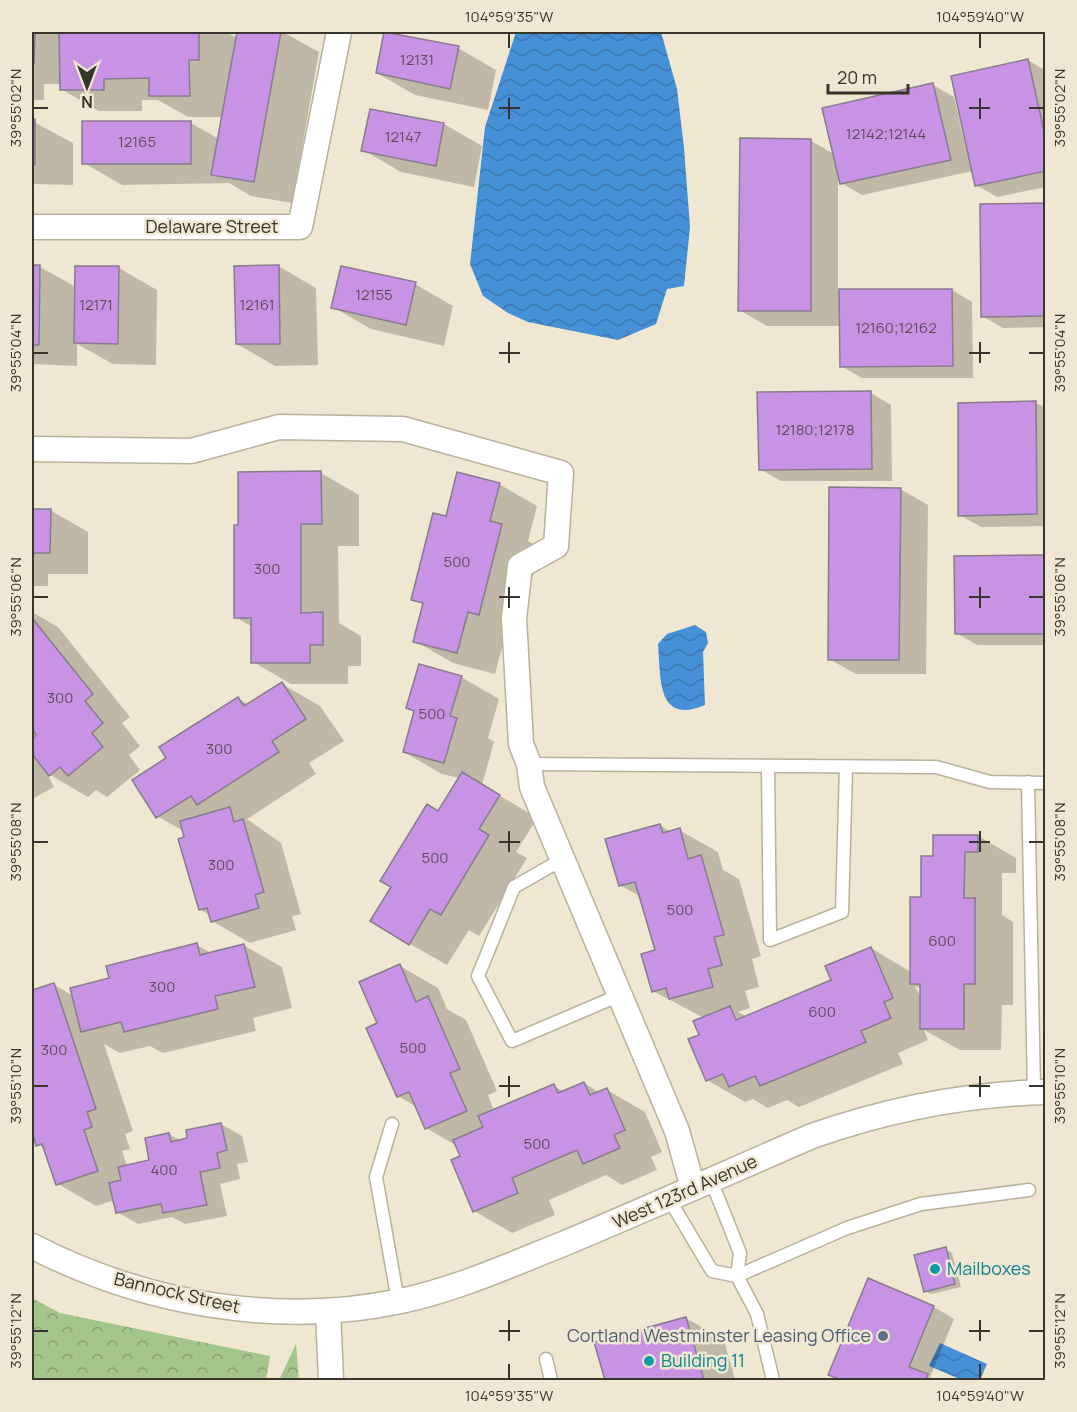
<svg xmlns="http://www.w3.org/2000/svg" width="1077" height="1412" font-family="Manrope,sans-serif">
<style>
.park{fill:url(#park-crowns)}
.water{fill:url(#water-waves)}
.shadow{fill:#0003;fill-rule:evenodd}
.building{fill:#c993e5;stroke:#877b8e;stroke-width:1.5}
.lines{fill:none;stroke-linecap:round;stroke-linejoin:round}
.lane-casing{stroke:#b8b19b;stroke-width:15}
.street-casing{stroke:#b8b19b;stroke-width:27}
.lane{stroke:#fff;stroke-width:12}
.street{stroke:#fff;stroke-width:24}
.ticks{fill:none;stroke:#38352c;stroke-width:2}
.culture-dot{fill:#0f9aa8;stroke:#efe7d1;stroke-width:2}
.service-dot{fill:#5c6f8a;stroke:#efe7d1;stroke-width:2}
.labels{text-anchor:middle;stroke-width:5;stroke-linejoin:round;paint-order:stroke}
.number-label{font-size:15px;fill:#5c4c5a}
.street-label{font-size:18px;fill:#38352c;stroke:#efe7d1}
.culture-label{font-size:18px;fill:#0d838f;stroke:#efe7d1;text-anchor:start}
.service-label{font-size:18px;fill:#4e5e75;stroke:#efe7d1;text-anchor:end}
.neatline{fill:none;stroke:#38352c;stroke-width:2}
.ticks-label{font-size:15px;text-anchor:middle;fill:#38352c}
</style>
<defs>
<pattern id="park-crowns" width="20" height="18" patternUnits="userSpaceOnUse" patternTransform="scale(1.5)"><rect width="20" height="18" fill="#a4c58c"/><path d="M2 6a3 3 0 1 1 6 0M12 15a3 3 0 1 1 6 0" fill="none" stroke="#87a173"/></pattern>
<pattern id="water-waves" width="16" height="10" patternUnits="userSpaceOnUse" patternTransform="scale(1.5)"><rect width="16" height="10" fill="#4590d6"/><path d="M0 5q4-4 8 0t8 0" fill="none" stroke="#3b76ae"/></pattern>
</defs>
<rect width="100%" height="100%" fill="#efe7d1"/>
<g class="park">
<path d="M32 1298 60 1313 270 1356 266 1380H32Z"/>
<path d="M296 1344 299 1380H279Z"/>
</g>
<g class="water">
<path d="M516 32H661L677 89 684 148 690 227 684 286 667 289 656 324 618 340 528 322 508 313 483 296 470 264 485 127Z"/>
<path d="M695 625 706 632 708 643 703 652 705 705C656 726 661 677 658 644L667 634Z"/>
<path d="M940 1343 987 1364 980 1380H962L929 1366Z"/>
</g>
<g class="shadow">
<path d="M32 32H56L61 34V32H226L237 38 238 32H283L319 52 292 203 251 196 229 183 122 185 84 163 191 123 219 139 223 117H188L158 100H142V111H99L61 89V84H44V100H32Z"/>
<path d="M458 48 496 70 488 110 415 95 377 73Z"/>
<path d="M1028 60 1046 71V187L997 197 976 185 973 171 862 195 841 183 838 176V290H952L972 302 973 378H862L841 366 840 326H767L739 310 811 141 834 154 933 85 954 97 966 149 968 148Z"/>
<path d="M371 110 444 124 482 146 474 187 401 172 363 150Z"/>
<path d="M32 121 73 143V185L32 184Z"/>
<path d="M1046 204V327L1003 328 982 316Z"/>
<path d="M278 266 316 288 318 365 275 366 237 344Z"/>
<path d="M32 267H40L76 287 119 268 157 290 156 365 113 364 77 344V366L32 364Z"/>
<path d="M415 284 453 306 444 346 371 329 333 307Z"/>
<path d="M871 393 891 405 892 481H781L760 469Z"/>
<path d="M1036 403 1046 408V526L981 527 960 515 959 404Z"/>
<path d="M321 473 359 495V546H338L339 623 361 636V666H348V684H291L253 662V627L235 617 239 527Z"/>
<path d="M499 484 537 506 528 541 540 548 517 636 506 633 495 674 453 663 415 641 424 605 413 599 447 518Z"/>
<path d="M900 489 928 505 926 674H856L829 659Z"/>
<path d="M32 510H50L88 532V574H48V586H32Z"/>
<path d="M1046 557V645H977L956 633Z"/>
<path d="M32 612 58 627 130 717 122 723 140 746 129 755 140 770 107 797 96 790 88 797 47 773 54 787 32 799V741L38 736 32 727Z"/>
<path d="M461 677 499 699 488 738 494 742 482 785 537 818 516 852 527 858 479 936 469 930 447 965 410 944 439 812 459 778 442 774 404 752 415 712 408 708Z"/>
<path d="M282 684 320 706 344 741 309 763 316 774 247 819 281 843 301 914 292 916 296 930 250 943 212 921 210 916 200 909 185 832 157 816 168 758 238 698 249 705Z"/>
<path d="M660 825 671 832 679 830 718 852 723 870 739 879 761 956 752 959 759 987 745 991 750 1008 738 1012 747 1017 833 981 871 948 911 972 922 898 934 858 978 836 1016 858V873H1002V915L1013 922V1005H1002L1001 1050H960L924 1030 928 1040 898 1053 903 1064 799 1107 787 1100 768 1108 753 1099 745 1102 707 1080 701 1035 704 1018 653 991 657 951 641 897 620 885ZM915 986 922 989V1000Z"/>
<path d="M197 945 211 953 243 945 282 967 292 1008 253 1018 256 1031 163 1053 150 1046 120 1053 104 1044 133 1131 125 1134 130 1149 122 1151 127 1166 151 1161 169 1134 181 1141 221 1124 242 1136 248 1162 237 1164 240 1179 220 1184 227 1216 185 1224 172 1217 138 1224 117 1212 115 1200 96 1206 58 1184 45 1149 32 1139V992L53 984 73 996Z"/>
<path d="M400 966 438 988 447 1009 466 1020 497 1091 488 1095 494 1111 554 1086 565 1092 584 1083 600 1093 607 1090 645 1112 662 1152 651 1157 657 1170 622 1185 606 1175 549 1200 555 1215 512 1233 474 1211 457 1146 426 1128 417 1107 398 1096 379 1024Z"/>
<path d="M945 1249 952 1253 961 1287 931 1294 925 1291Z"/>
<path d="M869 1280 934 1307 954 1319 930 1377 936 1380H841L830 1374Z"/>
<path d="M686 1318 724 1340 735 1380H607L596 1343Z"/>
</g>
<g class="building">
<path d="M32 32H35L34 63H32Z"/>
<path d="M59 32H199V60H189L190 96H149V78L104 79V90H60Z"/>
<path d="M237 32H281L254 182 211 175Z"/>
<path d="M384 32 459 46 450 89 376 73Z"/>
<path d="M1028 59 1046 140V171L975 186 951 76Z"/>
<path d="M933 83 951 160 840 184 822 108Z"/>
<path d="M370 109 444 123 436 166 361 151Z"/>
<rect x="32" y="119" width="3" height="45"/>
<rect x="82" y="121" width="109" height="43"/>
<path d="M740 138 811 139V311H738Z"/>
<path d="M1046 203V316L981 317 980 204Z"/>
<path d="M32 265H40L39 345H32Z"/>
<path d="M279 265 280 344H236L234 266Z"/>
<path d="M75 266H119L118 344 74 343Z"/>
<path d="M341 266 416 282 406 325 331 308Z"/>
<path d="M839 289H952L953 366 840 367Z"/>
<path d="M871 391 872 469 759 470 757 392Z"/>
<path d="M1036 401 1037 514 958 516V403Z"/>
<path d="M321 471 322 524H301V613L323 612V645H310V663H251V618H234V525H238V472Z"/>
<path d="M457 472 500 483 490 521 502 524 479 615 468 612 457 653 413 642 423 603 411 600 433 513 446 516Z"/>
<path d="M829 487 901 488 899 660H828Z"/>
<path d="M32 509H51L50 553H32Z"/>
<path d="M1046 555V634H955L954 556Z"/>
<path d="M32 618 93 694 85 701 103 723 92 733 103 747 68 776 60 767 49 776 32 754V739L36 735 32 730Z"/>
<path d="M419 664 462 676 450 716 457 718 444 763 403 752 414 711 406 708Z"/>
<path d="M282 682 306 719 272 741 279 752 197 805 191 796 156 818 132 780 166 758 159 747 238 697 244 706Z"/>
<path d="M462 772 500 795 479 829 489 835 441 915 430 909 409 945 370 921 391 887 380 881 427 804 438 811Z"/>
<path d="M230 807 234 822 243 819 264 892 255 895 259 908 211 922 207 908 199 910 178 839 184 837 180 821Z"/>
<path d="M660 824 663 833 680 828 688 859 701 855 724 935 714 937 722 965 708 969 713 987 669 999 666 988 652 992 641 954 655 950 635 882 619 886 605 839Z"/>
<path d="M933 835H978V852H965L964 898H975V984H964V1029H920V984H910V897H921V856H933Z"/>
<path d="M197 943 200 955 244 944 255 987 215 996 218 1009 124 1032 121 1022 81 1032 70 988 109 978 106 966Z"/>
<path d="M871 947 893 998 884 1002 891 1018 861 1031 866 1042 760 1086 755 1076 729 1087 723 1074 706 1081 688 1039 699 1035 693 1021 730 1006 736 1020 831 980 825 966Z"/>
<path d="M400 964 416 1002 428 996 460 1069 450 1073 467 1111 425 1129 409 1092 397 1097 366 1028 377 1023 359 982Z"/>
<path d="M54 983 96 1109 87 1112 92 1127 84 1130 98 1171 56 1185 42 1144 36 1146 32 1131V990Z"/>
<path d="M584 1082 590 1095 607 1088 625 1130 614 1135 620 1148 583 1164 577 1150 512 1178 518 1193 473 1212 451 1160 460 1156 453 1140 483 1127 478 1116 554 1084 558 1093Z"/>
<path d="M221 1123 227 1150 217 1153 220 1168 200 1172 207 1205 163 1213 161 1204 116 1213 109 1183 121 1180 118 1167 149 1160 145 1138 169 1133 171 1142 187 1138 186 1130Z"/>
<path d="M946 1247 955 1284 924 1292 914 1255Z"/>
<path d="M868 1278 934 1306 909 1367 928 1374 926 1380H842L828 1375Z"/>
<path d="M686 1317 704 1380H605L594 1342Z"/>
</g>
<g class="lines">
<g class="lane-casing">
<g id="lane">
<path d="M529 764 936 767 990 782 1046 783"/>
<path d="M768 766 770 940 842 912 846 767"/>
<path d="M1028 782 1034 1092"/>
<path d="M563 859 514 887 478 976 512 1041 620 995"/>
<path d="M392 1124 376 1177 398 1301"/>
<path d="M711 1180 740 1253 737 1276 757 1314 773 1380"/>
<path d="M669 1199 712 1271 737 1276 847 1228 921 1204 1029 1190"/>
<path d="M546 1359 551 1380"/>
</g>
</g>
<g class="street-casing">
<g id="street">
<path d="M32 227H300L339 32"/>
<path d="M32 449 191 451 279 427 403 429 561 473 556 546 520 566 514 618 521 744 529 764 532 787 677 1131 693 1188"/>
<path d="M32 1246C144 1304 277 1327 401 1301 457 1289 510 1265 563 1244 647 1209 729 1172 812 1136 889 1109 964 1094 1046 1092"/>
<path d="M328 1311 331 1380"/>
</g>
</g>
<use href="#lane" class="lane"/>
<use href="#street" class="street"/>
</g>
<path class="ticks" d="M509 33V48M980 33V48M509 98V119M980 98V119M33 108H48M499 108H520M969 108H990M1029 108H1044M509 342V363M980 342V363M33 353H48M499 353H520M969 353H990M1029 353H1044M509 587V608M980 587V608M33 597H48M499 597H520M969 597H990M1029 597H1044M509 831V852M980 831V852M33 842H48M499 842H520M969 842H990M1029 842H1044M509 1076V1097M980 1076V1097M33 1086H48M499 1086H520M969 1086H990M1029 1086H1044M509 1320V1341M980 1320V1341M33 1331H48M499 1331H520M969 1331H990M1029 1331H1044M509 1364V1379M980 1364V1379"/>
<g class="culture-dot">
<circle cx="935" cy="1269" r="6"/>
<circle cx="649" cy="1361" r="6"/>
</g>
<circle class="service-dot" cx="883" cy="1336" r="6"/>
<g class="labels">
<g class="number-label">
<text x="417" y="65">12131</text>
<text x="886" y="139">12142;12144</text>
<text x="403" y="142">12147</text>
<text x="137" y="147">12165</text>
<text x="374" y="300">12155</text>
<text x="96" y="310">12171</text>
<text x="257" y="310">12161</text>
<text x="896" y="333">12160;12162</text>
<text x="815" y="435">12180;12178</text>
<text x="457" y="567">500</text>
<text x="267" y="574">300</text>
<text x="60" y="703">300</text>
<text x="432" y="719">500</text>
<text x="219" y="754">300</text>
<text x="435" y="863">500</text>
<text x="221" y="870">300</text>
<text x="680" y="915">500</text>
<text x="942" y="946">600</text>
<text x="162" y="992">300</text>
<text x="822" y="1017">600</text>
<text x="413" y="1053">500</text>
<text x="54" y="1055">300</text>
<text x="537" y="1149">500</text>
<text x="164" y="1175">400</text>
</g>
<g class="street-label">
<text x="212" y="233">Delaware Street</text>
<text transform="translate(685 1192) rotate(-24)" y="6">West 123rd Avenue</text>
<text transform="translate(177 1293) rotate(13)" y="6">Bannock Street</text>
</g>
<g class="culture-label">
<text x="947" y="1275">Mailboxes</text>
<text x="661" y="1367">Building 11</text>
</g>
<g class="service-label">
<text x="871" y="1342">Cortland Westminster Leasing Office</text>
</g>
</g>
<rect width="1077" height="1412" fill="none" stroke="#efe7d1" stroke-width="66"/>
<g transform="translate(87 87) rotate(180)" stroke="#efe7d1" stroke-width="4.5" paint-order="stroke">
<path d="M0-4.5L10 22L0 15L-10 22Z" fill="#38352c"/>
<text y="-9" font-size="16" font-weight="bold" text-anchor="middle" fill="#38352c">N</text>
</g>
<path d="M828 84v9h80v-9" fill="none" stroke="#38352c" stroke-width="3"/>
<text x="837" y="84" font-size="18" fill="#38352c" stroke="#efe7d1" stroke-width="4.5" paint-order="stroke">20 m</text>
<rect x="33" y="33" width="1011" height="1346" class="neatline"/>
<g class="ticks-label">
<text x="509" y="22">104°59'35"W</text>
<text x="980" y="22">104°59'40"W</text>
<text transform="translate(1060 108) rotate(-90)" y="5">39°55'02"N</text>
<text transform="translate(16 108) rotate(-90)" y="5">39°55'02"N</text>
<text transform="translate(1060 353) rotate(-90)" y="5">39°55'04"N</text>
<text transform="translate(16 353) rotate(-90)" y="5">39°55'04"N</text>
<text transform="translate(1060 597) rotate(-90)" y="5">39°55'06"N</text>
<text transform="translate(16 597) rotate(-90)" y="5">39°55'06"N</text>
<text transform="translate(1060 842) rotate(-90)" y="5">39°55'08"N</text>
<text transform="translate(16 842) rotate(-90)" y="5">39°55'08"N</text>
<text transform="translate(1060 1086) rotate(-90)" y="5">39°55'10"N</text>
<text transform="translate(16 1086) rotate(-90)" y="5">39°55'10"N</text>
<text transform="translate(1060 1331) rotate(-90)" y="5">39°55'12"N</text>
<text transform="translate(16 1331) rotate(-90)" y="5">39°55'12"N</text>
<text x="509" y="1401">104°59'35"W</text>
<text x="980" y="1401">104°59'40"W</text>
</g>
</svg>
